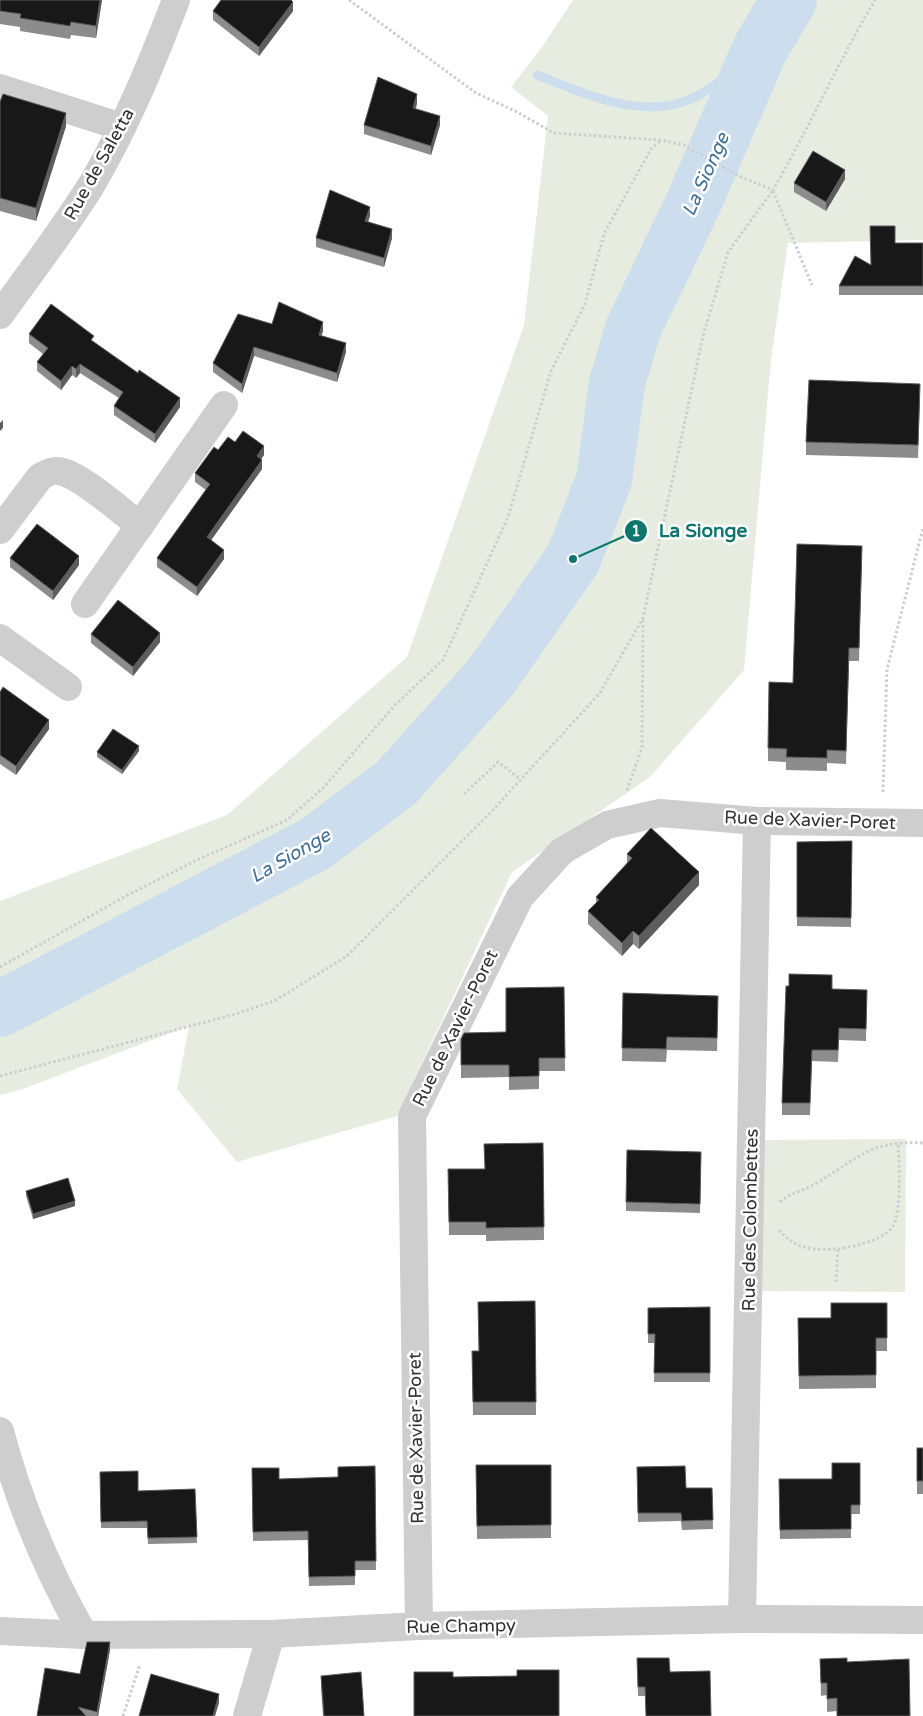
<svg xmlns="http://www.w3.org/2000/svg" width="923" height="1716" font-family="'Varela Round',sans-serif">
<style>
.green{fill:#e6ede0}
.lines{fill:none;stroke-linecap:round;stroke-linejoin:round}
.stream{stroke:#ccdeed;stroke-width:9}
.river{stroke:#ccdeed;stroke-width:56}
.path{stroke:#cecece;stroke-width:3;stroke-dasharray:2.5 2.5;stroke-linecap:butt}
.minor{stroke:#cecece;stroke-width:28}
.wall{fill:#8c8c8c}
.shaded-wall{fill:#5d5d5d}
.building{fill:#181818;stroke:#5d5d5d}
.labels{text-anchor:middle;stroke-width:5;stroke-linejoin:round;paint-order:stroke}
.street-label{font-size:18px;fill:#313131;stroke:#fff}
.water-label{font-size:19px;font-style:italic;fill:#3f6e93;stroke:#fff}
.leader{fill:none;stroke:#0f766e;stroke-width:2}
.callout-dot{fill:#0f766e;stroke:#fff;stroke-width:2}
.mark-label{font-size:15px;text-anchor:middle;font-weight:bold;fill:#fff}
.callout-label{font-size:19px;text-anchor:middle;font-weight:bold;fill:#0f766e;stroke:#fff;stroke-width:5;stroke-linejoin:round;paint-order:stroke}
</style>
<rect width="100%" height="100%" fill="#fff"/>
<g class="green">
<path d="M573 0H923V240L788 243 771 359 744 670 650 777 512 872 397 1116 237 1162 177 1089 189 1026 20 1090 0 1095V901L227 815 407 657 524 325 548 116 511 87 542 47Z"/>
<path d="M906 1139 905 1292 758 1291 761 1140Z"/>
</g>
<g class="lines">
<path class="stream" d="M537 75C586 94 648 124 699 95 721 82 740 65 760 49"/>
<path class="river" d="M0 1009 315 844 396 783 491 677 573 559 604 480 617 383 633 329 693 204 760 49 789 0"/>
<g class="path">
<path d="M349 0 476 93 517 112 554 133 661 140 684 145 739 176 773 190C809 128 838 62 875 0"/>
<path d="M773 191 812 285"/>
<path d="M627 790 642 748 643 618"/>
<path d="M883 792 887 669 923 528"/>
<path d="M464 794 498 762 520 779"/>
<path d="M0 967 126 896 197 860 287 820 323 788 395 705 443 660 508 517 551 371 585 304 604 234 651 149 661 140"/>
<path d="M0 1076 236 1014 276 1000 347 956 491 812 600 693 643 618 703 336 728 252 773 190"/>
<path d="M780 1202C791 1192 804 1191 817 1183 859 1158 870 1140 923 1143"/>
<path d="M779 1230C786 1238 793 1244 804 1247 825 1254 880 1246 893 1226 902 1210 899 1161 898 1142"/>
<path d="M836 1282 838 1248"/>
<path d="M123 1716 140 1664"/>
</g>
<g class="minor">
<path d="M0 88 122 127"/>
<path d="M0 315C31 272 64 229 92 184 126 126 152 63 176 0"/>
<path d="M0 530 40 477C45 474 52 470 58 471 79 473 122 512 140 526"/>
<path d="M85 604 224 405"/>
<path d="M0 638 68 687"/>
<path d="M0 1431C19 1503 47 1570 84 1635"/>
<path d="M742 1619 757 821"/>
<path d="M419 1626 412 1116 520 897 562 851 607 825 660 813 757 821 923 823"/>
<path d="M0 1631 84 1635 271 1634 419 1626 742 1619 923 1620"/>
<path d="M247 1716 271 1634"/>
</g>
</g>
<g class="wall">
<path d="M0 0H102L96 38 71 35 70 39 20 31V27L0 24Z"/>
<path d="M213 11H293L259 56 213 20Z"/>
<path d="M0 102 66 126 36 221 0 211Z"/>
<path d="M417 103 416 109 440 125 431 155 364 134V125Z"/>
<path d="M845 179 826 211 794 192V183Z"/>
<path d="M370 216 368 221 392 238 384 267 316 247V238Z"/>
<path d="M895 243H923V295H839V286L871 265Z"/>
<path d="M272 324 323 331 321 336 346 352 337 382 254 356 242 393 213 372V363Z"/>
<path d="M29 334 94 342 180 407 155 443 114 415V406L119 398 80 373 76 378 72 375 61 390 37 371V362L43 354 29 343Z"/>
<path d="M920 397 918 458 806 455V442Z"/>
<path d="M235 442 264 455 261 459 262 469 211 540 224 559 197 596 157 567V558L206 490 195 482V473Z"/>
<path d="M10 558 79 565 53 600 10 567Z"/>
<path d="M862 559 859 661H849L846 764 827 763V771L786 770V762L768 761V748L793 683Z"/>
<path d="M91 634 160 642 133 676 91 643Z"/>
<path d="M0 692 49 729 16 775 0 764Z"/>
<path d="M139 751 122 774 97 757V752Z"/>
<path d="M852 841 851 927 797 926V842Z"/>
<path d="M627 854 699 885 639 949 633 944 622 956 588 924V911L596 904V897L627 863Z"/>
<path d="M564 987 565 1071H539V1089L509 1090V1077L461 1078V1039L506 1032Z"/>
<path d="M832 989 867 990 866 1041 839 1040 838 1062 812 1061 810 1115H782V1103Z"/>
<path d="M623 993 718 1008 717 1051 667 1050 666 1062 622 1061Z"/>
<path d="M543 1143 544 1240 486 1241V1235H449L448 1169H485Z"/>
<path d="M701 1152 700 1213 626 1211V1202Z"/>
<path d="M26 1191 75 1206 33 1219 26 1196Z"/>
<path d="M535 1301 536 1415H473L472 1351H479L478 1302Z"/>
<path d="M887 1303V1351H876V1388L799 1389 798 1318H831Z"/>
<path d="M710 1307V1382H654L655 1343H648V1308Z"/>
<rect x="917" y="1448" width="6" height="46"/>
<path d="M860 1463V1514H851V1538L780 1539 779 1479H832Z"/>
<path d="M476 1465H551V1538L477 1539Z"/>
<path d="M375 1466 376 1570H355V1585L309 1586 308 1540 253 1541 252 1468 279 1479 338 1477Z"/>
<path d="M637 1467 686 1488H712L713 1529 682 1530 681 1521 638 1522Z"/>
<path d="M100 1472 138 1491 195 1489 197 1543 148 1544 147 1528H101Z"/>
<path d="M110 1650 98 1716H37L80 1674Z"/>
<path d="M637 1658H669L645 1696H638Z"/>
<path d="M820 1659 847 1662 910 1716H837V1711L827 1712V1695L821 1696Z"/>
<path d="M321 1676 364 1716H323L321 1688Z"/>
</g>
<g class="shaded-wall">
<path d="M100 0H102L96 38V26Z"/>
<path d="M293 2V11L259 56V47Z"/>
<path d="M417 94V103L413 117V108Z"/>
<path d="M66 113V126L36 221V208Z"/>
<path d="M440 116V125L431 155V146Z"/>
<path d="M845 170V179L826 211V202Z"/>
<path d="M370 207V216L365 230V221Z"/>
<path d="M392 229V238L384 267V258Z"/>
<path d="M323 322V331L319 344V335Z"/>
<path d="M346 343V352L337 382V373Z"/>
<path d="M254 347V356L242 393V384Z"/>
<path d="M80 364V373L76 378V369Z"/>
<path d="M72 366V375L61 390V381Z"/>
<path d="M180 398V407L155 443V434Z"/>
<path d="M3 420V428L0 431V423Z"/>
<path d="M264 446V455L257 465V456Z"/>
<path d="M262 460V469L207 546V537Z"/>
<path d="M224 550V559L197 596V587Z"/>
<path d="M79 556V565L53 600V591Z"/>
<path d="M160 633V642L133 676V667Z"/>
<path d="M49 720V729L16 775V766Z"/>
<path d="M139 746V751L122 774V770Z"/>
<path d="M699 872V885L639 949V936Z"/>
<path d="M633 931V944L622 956V943Z"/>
<path d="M75 1201V1206L33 1219V1214Z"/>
<path d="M110 1642V1650L98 1716H97Z"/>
<path d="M219 1694V1703L215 1716H213Z"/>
</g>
<g class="building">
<path d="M0 0H100L96 26 71 22 70 26 20 18 21 14 0 11Z"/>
<path d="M221 0H291L293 2 259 47 213 11Z"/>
<path d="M378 77 417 94 413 108 440 116 431 146 364 125Z"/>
<path d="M3 94 66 113 36 208 0 198V102Z"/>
<path d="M813 151 845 170 826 202 794 183Z"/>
<path d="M330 190 370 207 365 221 392 229 384 258 316 238Z"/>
<path d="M870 226H895V243H923V286H839L855 256 871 265Z"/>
<path d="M279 302 323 322 319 335 346 343 337 373 254 347 242 384 213 363 238 314 272 324Z"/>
<path d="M51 304 94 336 91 340 138 373 139 370 180 398 155 434 114 406 123 392 80 364 76 369 72 366 61 381 37 362 48 348 29 334Z"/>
<path d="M809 380 920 384 918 445 806 442Z"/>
<path d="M243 431 264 446 257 456 262 460 207 537 224 550 197 587 157 558 210 484 195 473 214 447 218 450 228 437 235 442Z"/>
<path d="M37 524 79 556 53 591 10 558Z"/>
<path d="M797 544 862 546 859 648H849L846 751 827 750V758L786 757 787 749 768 748 769 682 793 683Z"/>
<path d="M118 600 160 633 133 667 91 634Z"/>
<path d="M3 687 49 720 16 766 0 755V692Z"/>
<path d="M113 729 139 746 122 770 97 752Z"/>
<path d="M651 828 699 872 639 936 633 931 622 943 588 911 599 900 596 897 632 858 627 854Z"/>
<path d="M852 841 851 918 797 917V842Z"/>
<path d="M789 974 832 975V989L867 990 866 1029 839 1028 838 1050H812L810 1103H782L786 986H789Z"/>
<path d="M564 987 565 1058H539V1076L509 1077V1065H461V1039L464 1033 506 1032V988Z"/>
<path d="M623 993 718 996 717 1038 667 1037 666 1049 622 1048Z"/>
<path d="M543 1143 544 1227 486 1228V1222H449L448 1169H485L484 1144Z"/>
<path d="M627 1150 701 1152 700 1204 626 1202Z"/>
<path d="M68 1178 75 1201 33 1214 26 1191Z"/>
<path d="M535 1301 536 1402H473L472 1351H479L478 1302Z"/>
<path d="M831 1303H887V1338H876V1375L799 1376 798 1318H831Z"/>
<path d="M710 1307V1373H654L655 1334H648V1308Z"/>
<rect x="917" y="1448" width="6" height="33"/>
<path d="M832 1463H860V1505H851V1529L780 1530 779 1479H832Z"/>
<path d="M476 1465H551V1525L477 1526Z"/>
<path d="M375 1466 376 1561H355V1576L309 1577 308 1531 253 1532 252 1468H279V1479L338 1477V1467Z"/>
<path d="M685 1466 686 1488H712L713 1520 682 1521 681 1513H638L637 1467Z"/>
<path d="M138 1471V1491L195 1489 197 1537 148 1538 147 1521 101 1522 100 1472Z"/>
<path d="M87 1642H110L97 1712 78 1707 86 1716H37L45 1668 80 1674Z"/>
<path d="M637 1658H669L670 1672 710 1671 711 1716H646L645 1687H638Z"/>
<path d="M847 1658V1662L909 1659 910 1716H837V1698L827 1699V1683H821L820 1659Z"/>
<path d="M517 1670H559V1716H414V1672H453V1677L517 1676Z"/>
<path d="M361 1672 364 1716H324L321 1676Z"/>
<path d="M151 1674 219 1694 213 1716H139Z"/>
</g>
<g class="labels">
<g class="street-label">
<text transform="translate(99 164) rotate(-61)" y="6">Rue de Saletta</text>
<text transform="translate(810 820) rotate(2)" y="6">Rue de Xavier-Poret</text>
<text transform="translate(455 1028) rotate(-64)" y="6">Rue de Xavier-Poret</text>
<text transform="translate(750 1220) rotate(-89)" y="6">Rue des Colombettes</text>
<text transform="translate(416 1438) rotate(-91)" y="6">Rue de Xavier-Poret</text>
<text transform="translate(461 1626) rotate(-1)" y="6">Rue Champy</text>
</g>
<g class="water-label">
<text transform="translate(705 174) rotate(-66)" y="7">La Sionge</text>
<text transform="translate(290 855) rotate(-30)" y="7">La Sionge</text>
</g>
</g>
<path class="leader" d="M573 559L636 531"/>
<g class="callout-dot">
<circle cx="573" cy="559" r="5"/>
<circle cx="636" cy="531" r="12"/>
</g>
<g class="mark-label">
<text x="636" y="536">1</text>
</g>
<g class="callout-label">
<text x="703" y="537">La Sionge</text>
</g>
</svg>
